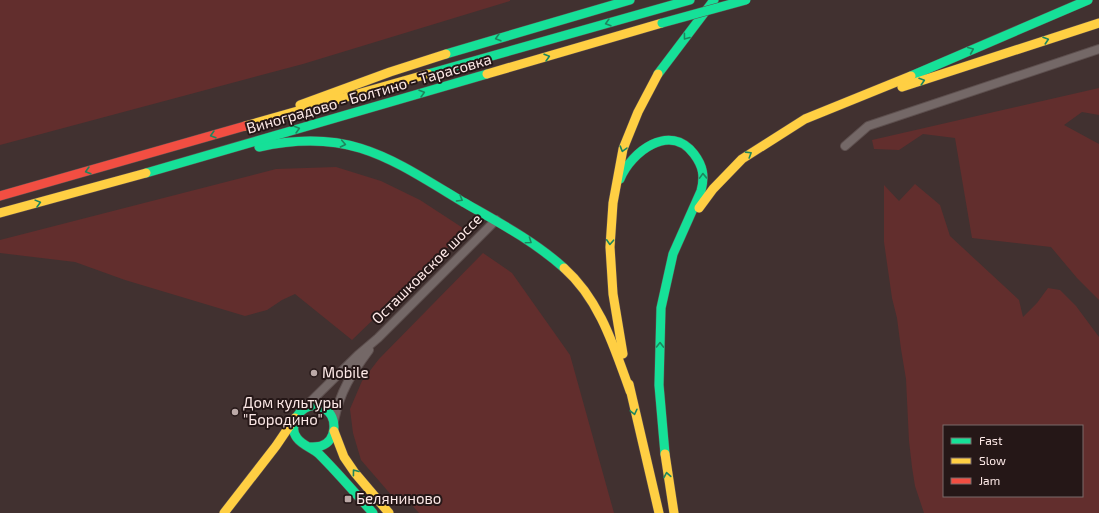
<svg xmlns="http://www.w3.org/2000/svg" width="1099" height="513" font-family="'Exo 2',sans-serif">
<style>
.green{fill:#622e2d;fill-rule:evenodd}
.lines{fill:none;stroke-linecap:round;stroke-linejoin:round}
.street-casing{stroke:#5e504f;stroke-width:10}
.fast-casing{stroke:#5e504f;stroke-width:10}
.slow-casing{stroke:#5e504f;stroke-width:10}
.jam-casing{stroke:#5e504f;stroke-width:10}
.street{stroke:#746867;stroke-width:8}
.fast{stroke:#16e098;stroke-width:9}
.slow{stroke:#ffcf43;stroke-width:9}
.jam{stroke:#f24e42;stroke-width:9}
.fast-bridge-casing{stroke:#5e504f;stroke-width:10;stroke-linecap:butt}
.fast-bridge{stroke:#16e098;stroke-width:9}
.oneway{stroke:#1d865e}
.poi-dot{fill:#bba9a7;stroke:#251717;stroke-width:1.5}
.labels{text-anchor:middle;stroke-width:4;stroke-linejoin:round;paint-order:stroke}
.street-label{font-size:15px;fill:#fde9e7;stroke:#251717}
.poi-label{font-size:15px;fill:#fde9e7;stroke:#251717;text-anchor:start}
</style>
<rect width="100%" height="100%" fill="#413130"/>
<g class="green">
<path d="M0 0H510V1L303 64 0 145Z"/>
<path d="M1099 88V115L1082 112 1064 125 1099 144V300L1077 278 1051 247 972 238 955 138 923 134 899 150 874 149 872 140Z"/>
<path d="M336 167 381 181 420 200 466 230 352 340 295 294 282 300 267 310 245 316 125 280 75 262 0 253V240L276 169Z"/>
<path d="M915 184 940 205 950 236 1019 300 1023 317 1037 303 1048 288 1060 290 1076 306 1099 337V513H924L915 486 912 467 909 441 906 379 901 349 897 318 892 298 884 242V185L899 201ZM944 426H1082V496H944Z"/>
<path d="M483 253 512 273 570 355 614 513H419L411 504H399L361 460 353 433 350 409 362 381 379 359Z"/>
</g>
<g class="lines">
<g class="street-casing">
<g id="street">
<path d="M845 146 868 126 1099 49"/>
<path d="M304 408 358 355 378 338 496 220"/>
<path d="M334 421C340 391 352 373 369 350"/>
</g>
</g>
<g class="fast-casing">
<g id="fast">
<path d="M446 54 630 0"/>
<path d="M428 74 690 0"/>
<path d="M658 74 714 0"/>
<path d="M911 76 1088 0"/>
<path d="M259 147C349 127 390 158 463 202 498 222 534 241 564 268"/>
<path d="M146 173 487 74"/>
<path d="M620 179C631 152 670 122 694 154 703 166 705 176 701 191L673 254 661 308 659 385 665 454"/>
<path d="M309 447C313 447 318 447 321 446 337 441 338 417 325 409 311 399 295 412 294 426 293 430 294 434 297 438 302 445 312 448 319 454 338 473 355 493 373 513"/>
</g>
</g>
<g class="slow-casing">
<g id="slow">
<path d="M487 74 662 23"/>
<path d="M902 87 1099 23"/>
<path d="M300 105 390 72 446 54"/>
<path d="M245 126 428 74"/>
<path d="M699 208 713 189 742 159 805 119 911 76"/>
<path d="M0 213 146 173"/>
<path d="M564 268C600 300 614 347 630 391"/>
<path d="M623 354 613 294 610 247 613 203 623 149 638 112 658 74"/>
<path d="M629 384 659 513"/>
<path d="M334 431 344 457 355 473 389 513"/>
<path d="M665 454 674 513"/>
<path d="M224 513 276 446 295 418"/>
</g>
</g>
<g class="jam-casing">
<path id="jam" d="M0 196 245 126"/>
</g>
<use href="#street" class="street"/>
<use href="#fast" class="fast"/>
<use href="#slow" class="slow"/>
<use href="#jam" class="jam"/>
<g class="fast-bridge-casing">
<path id="fast-bridge" d="M662 23 746 0"/>
</g>
<use href="#fast-bridge" class="fast-bridge"/>
</g>
<defs><path id="oneway-chevron" d="M-2-3.5L2.5 0L-2 3.5" fill="none" stroke-width="1.6" stroke-linecap="round" stroke-linejoin="round"/></defs>
<g class="oneway">
<use href="#oneway-chevron" transform="translate(608 23) rotate(164)"/>
<use href="#oneway-chevron" transform="translate(686 37) rotate(127)"/>
<use href="#oneway-chevron" transform="translate(498 38) rotate(164)"/>
<use href="#oneway-chevron" transform="translate(1046 40) rotate(-18)"/>
<use href="#oneway-chevron" transform="translate(971 50) rotate(-23)"/>
<use href="#oneway-chevron" transform="translate(547 57) rotate(-16)"/>
<use href="#oneway-chevron" transform="translate(922 81) rotate(-18)"/>
<use href="#oneway-chevron" transform="translate(422 93) rotate(-16)"/>
<use href="#oneway-chevron" transform="translate(297 129) rotate(-16)"/>
<use href="#oneway-chevron" transform="translate(213 135) rotate(164)"/>
<use href="#oneway-chevron" transform="translate(343 144) rotate(11)"/>
<use href="#oneway-chevron" transform="translate(623 149) rotate(106)"/>
<use href="#oneway-chevron" transform="translate(749 154) rotate(-32)"/>
<use href="#oneway-chevron" transform="translate(88 171) rotate(164)"/>
<use href="#oneway-chevron" transform="translate(703 176) rotate(-92)"/>
<use href="#oneway-chevron" transform="translate(460 199) rotate(31)"/>
<use href="#oneway-chevron" transform="translate(38 203) rotate(-15)"/>
<use href="#oneway-chevron" transform="translate(529 241) rotate(35)"/>
<use href="#oneway-chevron" transform="translate(610 242) rotate(93)"/>
<use href="#oneway-chevron" transform="translate(660 345) rotate(-89)"/>
<use href="#oneway-chevron" transform="translate(634 412) rotate(77)"/>
<use href="#oneway-chevron" transform="translate(355 472) rotate(-127)"/>
<use href="#oneway-chevron" transform="translate(667 475) rotate(-100)"/>
</g>
<g class="poi-dot">
<circle cx="314" cy="373" r="4"/>
<circle cx="235" cy="412" r="4"/>
<rect x="344" y="495" width="8" height="8" rx="2"/>
</g>
<g class="labels">
<g class="street-label">
<text transform="translate(369 94) rotate(-16)" y="5">Виноградово - Болтино - Тарасовка</text>
<text transform="translate(427 269) rotate(-45)" y="5">Осташковское шоссе</text>
</g>
<g class="poi-label">
<text x="322" y="378">Mobile</text>
<text x="243" y="408">Дом культуры<tspan x="243" dy="17">"Бородино"</tspan></text>
<text x="356" y="504">Беляниново</text>
</g>
</g>
<rect x="943" y="425" width="140" height="72" fill="#251717" stroke="#7b6b6a"/>
<rect x="951" y="438" width="20" height="6" fill="#16e098" stroke="#7b6b6a"/>
<text x="979" y="445" font-size="12" fill="#fde9e7">Fast</text>
<rect x="951" y="458" width="20" height="6" fill="#ffcf43" stroke="#7b6b6a"/>
<text x="979" y="465" font-size="12" fill="#fde9e7">Slow</text>
<rect x="951" y="478" width="20" height="6" fill="#f24e42" stroke="#7b6b6a"/>
<text x="979" y="485" font-size="12" fill="#fde9e7">Jam</text>
</svg>
